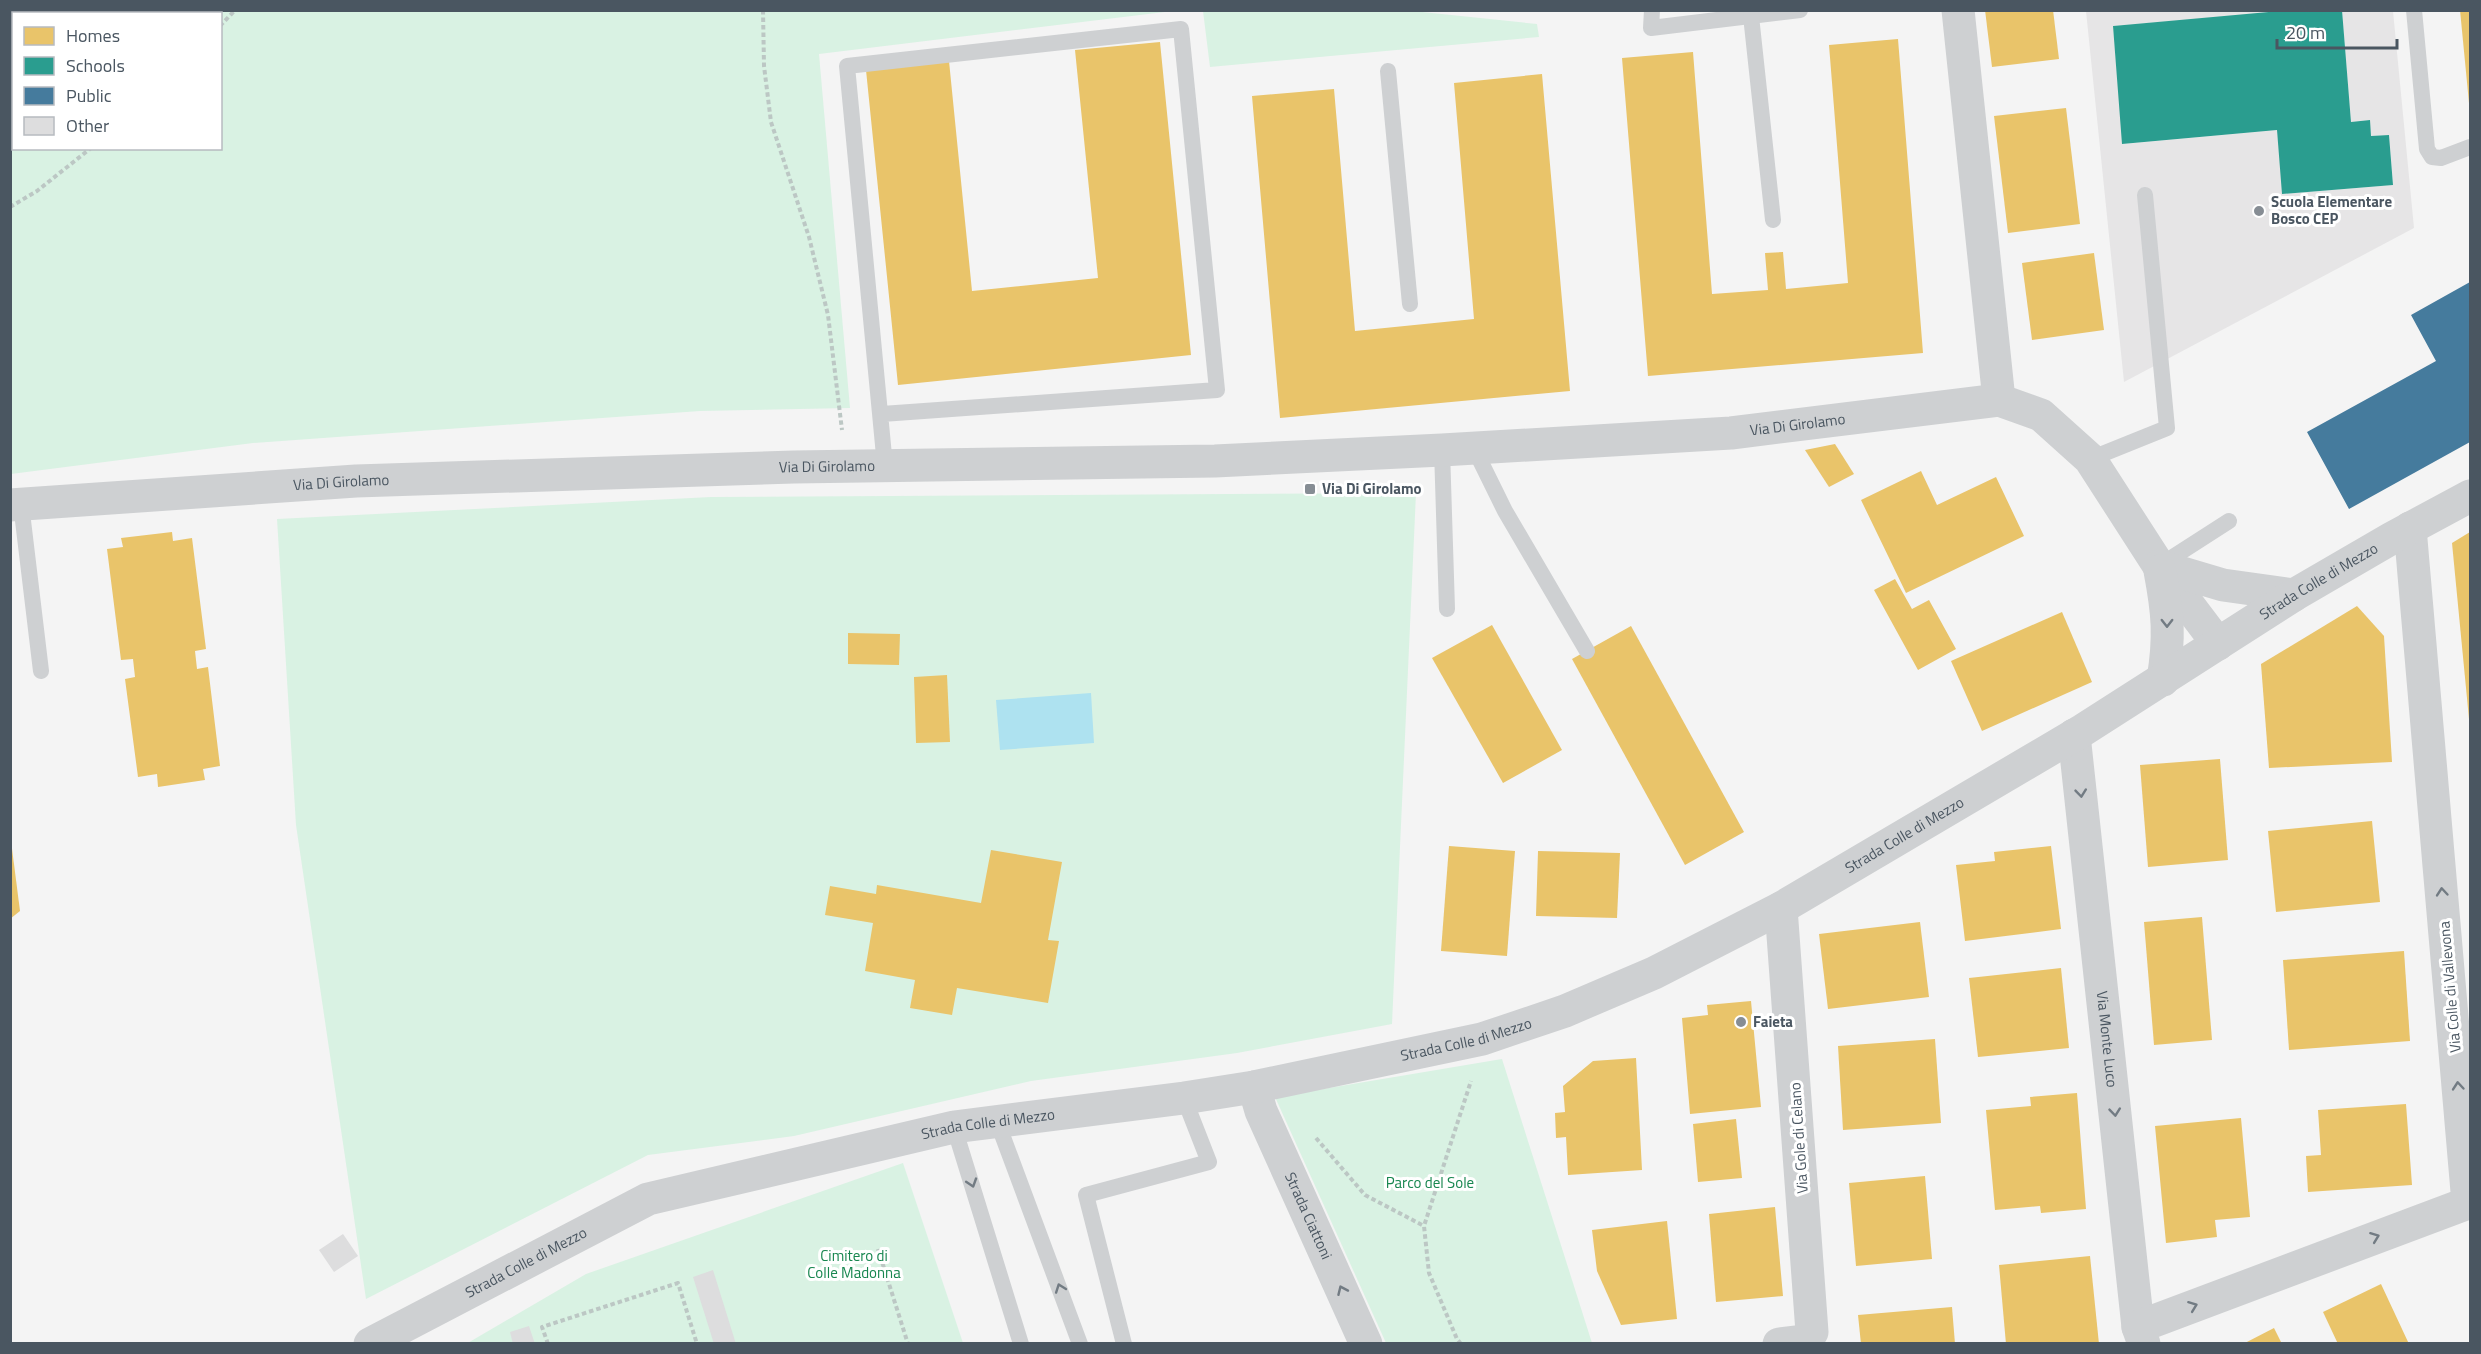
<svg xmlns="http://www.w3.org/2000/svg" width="2481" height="1354" font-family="'Titillium Web',sans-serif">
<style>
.education{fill:#e6e5e6}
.green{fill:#d9f2e3;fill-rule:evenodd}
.water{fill:#aee2f0}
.homes{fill:#e9c46a}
.schools{fill:#2a9d8f}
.public{fill:#457b9d}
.building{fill:#ddddde}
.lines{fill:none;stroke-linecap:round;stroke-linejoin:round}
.path{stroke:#bcc7c4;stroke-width:4;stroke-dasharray:4.5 3;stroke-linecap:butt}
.service{stroke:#ced0d2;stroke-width:16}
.minor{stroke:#ced0d2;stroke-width:33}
.tertiary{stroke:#ced0d2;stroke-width:33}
.oneway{stroke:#727b83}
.poi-dot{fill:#868d94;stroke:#fff;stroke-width:2}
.labels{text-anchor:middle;stroke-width:6;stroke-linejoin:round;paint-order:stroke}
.poi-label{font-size:15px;font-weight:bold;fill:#4a5661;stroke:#fff;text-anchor:start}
.street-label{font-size:15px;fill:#4a5661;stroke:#fff}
.park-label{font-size:15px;fill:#17864f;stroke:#fff}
</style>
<rect width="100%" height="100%" fill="#f4f4f4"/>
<path class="education" d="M2086 11H2292L2113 26 2123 144 2277 130 2283 194 2393 185 2389 135 2371 136 2369 120 2351 122 2342 11H2393L2414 228 2124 382Z"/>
<g class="green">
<path d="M10 11 11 10 1173 11 819 54 850 408 700 411 253 443 11 474ZM14 14H220V148H14Z"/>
<path d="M1203 11 1403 10 1537 24 1539 37 1210 67Z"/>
<path d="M1416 493 1392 1024 1237 1053 1031 1081 794 1136 648 1155 366 1299 296 825 277 519 711 497Z"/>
<path d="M1502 1059 1592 1343H1386L1275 1097Z"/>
<path d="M903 1163 963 1343 466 1344 586 1274Z"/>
</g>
<path class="water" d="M1091 693 1094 743 1000 750 996 700Z"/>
<g class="homes">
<path d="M1985 10H2053L2059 59 1992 67Z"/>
<path d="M2460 10H2470V103H2469Z"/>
<path d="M1898 39 1923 353 1648 376 1622 58 1693 52 1712 294 1768 290 1765 253 1783 252 1786 289 1848 283 1829 45Z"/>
<path d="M1160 42 1191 355 898 385 866 70 949 61 972 291 1098 278 1075 50Z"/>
<path d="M1542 74 1570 391 1280 418 1252 96 1334 89 1355 331 1474 319 1454 83Z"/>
<path d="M2066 108 2080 224 2008 233 1994 116Z"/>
<path d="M2094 253 2104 330 2032 340 2022 263Z"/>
<path d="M1835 444 1854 474 1829 487 1805 450Z"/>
<path d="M1921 471 1937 505 1996 477 2024 536 1906 593 1861 500Z"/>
<path d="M172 532 173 541 192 538 206 649 195 651 197 669 208 667 220 766 203 769 205 780 158 787 157 774 138 777 125 679 135 677 133 659 121 660 107 549 123 547 121 538Z"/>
<path d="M2470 532V719H2469L2452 543Z"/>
<path d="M1895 579 1912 609 1929 600 1956 649 1918 670 1874 590Z"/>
<path d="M2357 606 2384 636 2392 762 2269 768 2261 664Z"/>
<path d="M2062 612 2092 682 1982 731 1951 661Z"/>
<path d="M1492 625 1562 750 1503 783 1432 658Z"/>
<path d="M1631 626 1744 832 1685 865 1572 659Z"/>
<path d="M848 633 900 634 899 665 848 664Z"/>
<path d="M947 675 950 742 916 743 914 677Z"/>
<path d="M2220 759 2228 860 2148 867 2140 765Z"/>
<path d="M2372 821 2380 902 2276 912 2268 831Z"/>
<path d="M10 833 20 911 10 919Z"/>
<path d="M1449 846 1515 851 1507 956 1441 951Z"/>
<path d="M2051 846 2061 929 1965 941 1956 865 1995 861 1994 852Z"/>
<path d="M991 850 1062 862 1048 940 1059 941 1048 1003 957 988 952 1015 910 1008 915 980 865 971 873 923 825 915 830 886 876 894 877 885 981 903Z"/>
<path d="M1538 851 1620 853 1617 918 1536 916Z"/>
<path d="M2202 917 2212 1040 2154 1045 2144 922Z"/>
<path d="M1920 922 1929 997 1828 1009 1819 934Z"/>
<path d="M2404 951 2410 1041 2289 1050 2283 960Z"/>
<path d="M2061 968 2069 1048 1978 1057 1969 978Z"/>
<path d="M1751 1001 1761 1107 1690 1114 1682 1018 1708 1015 1707 1005Z"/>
<path d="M1935 1039 1941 1123 1843 1130 1838 1046Z"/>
<path d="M1636 1058 1642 1170 1568 1175 1566 1137 1556 1138 1555 1113 1565 1112 1563 1086 1593 1061Z"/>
<path d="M2077 1093 2086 1209 2041 1213 2040 1206 1995 1210 1986 1110 2031 1106 2030 1097Z"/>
<path d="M2406 1104 2412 1185 2308 1192 2306 1156 2321 1155 2318 1110Z"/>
<path d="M2241 1118 2250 1217 2215 1220 2217 1237 2166 1243 2155 1126Z"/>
<path d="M1736 1119 1742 1178 1698 1182 1693 1124Z"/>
<path d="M1925 1176 1932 1259 1856 1266 1849 1183Z"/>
<path d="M1775 1207 1783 1296 1716 1302 1709 1214Z"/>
<path d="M1667 1221 1677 1319 1621 1325 1597 1271 1592 1230Z"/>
<path d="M2090 1256 2099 1344H2006L1999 1265Z"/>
<path d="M2381 1284 2409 1344H2338L2323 1312Z"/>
<path d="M1952 1307 1955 1344H1861L1858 1315Z"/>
<path d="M2274 1328 2282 1344H2243Z"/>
</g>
<path class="schools" d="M2292 10H2342L2351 122 2370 120 2371 136 2389 135 2393 185 2282 194 2277 130 2122 144 2113 26Z"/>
<path class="public" d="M2470 282V442L2349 509 2307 432 2436 361 2411 315Z"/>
<g class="building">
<path d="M343 1234 358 1256 334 1272 319 1250Z"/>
<path d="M713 1270 736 1344H714L693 1277Z"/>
<path d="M529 1326 535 1344H513L510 1332Z"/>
</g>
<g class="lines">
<g class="path">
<path d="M763 10 764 66 771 122 809 237 828 315 842 430"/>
<path d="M220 26 235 10"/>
<path d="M10 207 37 191 91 148"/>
<path d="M1316 1138 1365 1195 1424 1226"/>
<path d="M878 1249 908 1344"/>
<path d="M548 1344 542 1327 678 1283 697 1344"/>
<path d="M1461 1344 1457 1339 1429 1273 1424 1226 1471 1081"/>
</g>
<g class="service">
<path d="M1652 10 1651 28 1800 10"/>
<path d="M2414 10 2427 149 2432 157 2441 158 2470 147"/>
<path d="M1751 16 1773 220"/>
<path d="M1388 71 1410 304"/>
<path d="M882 414 1217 390 1181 29 847 66 885 466"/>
<path d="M1474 448 1505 511 1587 651"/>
<path d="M1442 450 1447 609"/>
<path d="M2090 459 2167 428 2145 195"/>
<path d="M21 504 41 671"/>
<path d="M2159 566 2229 521"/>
<path d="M997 1121 1080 1344"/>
<path d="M954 1127 1021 1344"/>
<path d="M1124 1344 1086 1195 1209 1162 1184 1098"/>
</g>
<g class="minor">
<path d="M1958 10 1999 400"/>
<path id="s1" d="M10 505 356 481 794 467 1215 461 1442 450 1731 433 1999 400 2041 415 2090 459 2159 566 2218 644"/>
<path d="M2159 566 2223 585 2294 595"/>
<path d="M2160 571C2168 613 2170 637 2163 680"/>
<path id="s2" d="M2074 735 2138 1327 2144 1344"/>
<path id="s3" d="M1254 1087 1261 1111 1366 1344"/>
<path d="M2138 1327 2468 1203 2410 528"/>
<path d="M1779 1344 1803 1341 1812 1332 1781 908"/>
</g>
<path class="tertiary" id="s4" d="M370 1344 648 1199 954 1127 1184 1098 1254 1087 1482 1039 1565 1011 1654 973 1781 908 2083 730 2294 595 2392 538 2470 496"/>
</g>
<defs><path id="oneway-chevron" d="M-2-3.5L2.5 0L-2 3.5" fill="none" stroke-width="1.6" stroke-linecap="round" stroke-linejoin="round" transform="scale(1.5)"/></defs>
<g class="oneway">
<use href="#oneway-chevron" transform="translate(2167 623) rotate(90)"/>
<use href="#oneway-chevron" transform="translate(2081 793) rotate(84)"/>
<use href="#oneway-chevron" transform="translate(2442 892) rotate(-95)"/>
<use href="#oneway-chevron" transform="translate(2458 1086) rotate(-95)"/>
<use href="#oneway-chevron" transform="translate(2115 1112) rotate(84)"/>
<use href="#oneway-chevron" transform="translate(972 1183) rotate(72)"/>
<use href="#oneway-chevron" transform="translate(2375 1237) rotate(-21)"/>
<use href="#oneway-chevron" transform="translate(1060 1288) rotate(-110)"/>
<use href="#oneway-chevron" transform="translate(1342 1290) rotate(-114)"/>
<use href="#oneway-chevron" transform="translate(2193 1306) rotate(-21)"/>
</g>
<g class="poi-dot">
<circle cx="2259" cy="211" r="6"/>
<rect x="1304" y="483" width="12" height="12" rx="3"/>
<circle cx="1741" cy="1022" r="6"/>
</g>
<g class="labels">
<g class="poi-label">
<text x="2271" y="207">Scuola Elementare<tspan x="2271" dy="17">Bosco CEP</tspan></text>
<text x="1322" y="494">Via Di Girolamo</text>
<text x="1753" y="1027">Faieta</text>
</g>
<g class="street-label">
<text dy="5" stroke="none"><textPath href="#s1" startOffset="1790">Via Di Girolamo</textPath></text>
<text dy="5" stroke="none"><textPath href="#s1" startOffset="818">Via Di Girolamo</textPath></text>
<text dy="5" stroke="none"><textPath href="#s1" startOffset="332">Via Di Girolamo</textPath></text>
<text dy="5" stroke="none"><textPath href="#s4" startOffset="2120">Strada Colle di Mezzo</textPath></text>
<text dy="5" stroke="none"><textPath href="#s4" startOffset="1634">Strada Colle di Mezzo</textPath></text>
<text transform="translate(2450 987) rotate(-95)" y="5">Via Colle di Vallevona</text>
<text dy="5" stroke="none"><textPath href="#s4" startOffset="1148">Strada Colle di Mezzo</textPath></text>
<text dy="5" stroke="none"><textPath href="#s2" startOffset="306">Via Monte Luco</textPath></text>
<text dy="5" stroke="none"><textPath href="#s4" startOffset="662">Strada Colle di Mezzo</textPath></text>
<text transform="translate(1799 1138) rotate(-94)" y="5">Via Gole di Celano</text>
<text dy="5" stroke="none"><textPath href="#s3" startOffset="140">Strada Ciattoni</textPath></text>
<text dy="5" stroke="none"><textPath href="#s4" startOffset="176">Strada Colle di Mezzo</textPath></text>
</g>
<g class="park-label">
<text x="1430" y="1188">Parco del Sole</text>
<text x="854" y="1261">Cimitero di<tspan x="854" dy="17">Colle Madonna</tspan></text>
</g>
</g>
<rect width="2481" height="1354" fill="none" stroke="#4a5661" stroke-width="24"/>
<rect x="12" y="12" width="210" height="138" fill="#ffffff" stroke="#b7bbc0" stroke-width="1.5"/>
<rect x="24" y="27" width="30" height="18" fill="#e9c46a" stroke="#b7bbc0" stroke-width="1.5"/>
<text x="66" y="42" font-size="18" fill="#4a5661">Homes</text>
<rect x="24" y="57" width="30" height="18" fill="#2a9d8f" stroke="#b7bbc0" stroke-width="1.5"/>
<text x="66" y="72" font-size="18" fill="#4a5661">Schools</text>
<rect x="24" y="87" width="30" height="18" fill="#457b9d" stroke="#b7bbc0" stroke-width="1.5"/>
<text x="66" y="102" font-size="18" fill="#4a5661">Public</text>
<rect x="24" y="117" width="30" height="18" fill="#ddddde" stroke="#b7bbc0" stroke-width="1.5"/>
<text x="66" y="132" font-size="18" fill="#4a5661">Other</text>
<path d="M2277 39v9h120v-9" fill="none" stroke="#4a5661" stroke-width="3"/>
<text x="2286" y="39" font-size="18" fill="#4a5661" stroke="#ffffff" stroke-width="4.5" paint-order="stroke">20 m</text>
</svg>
